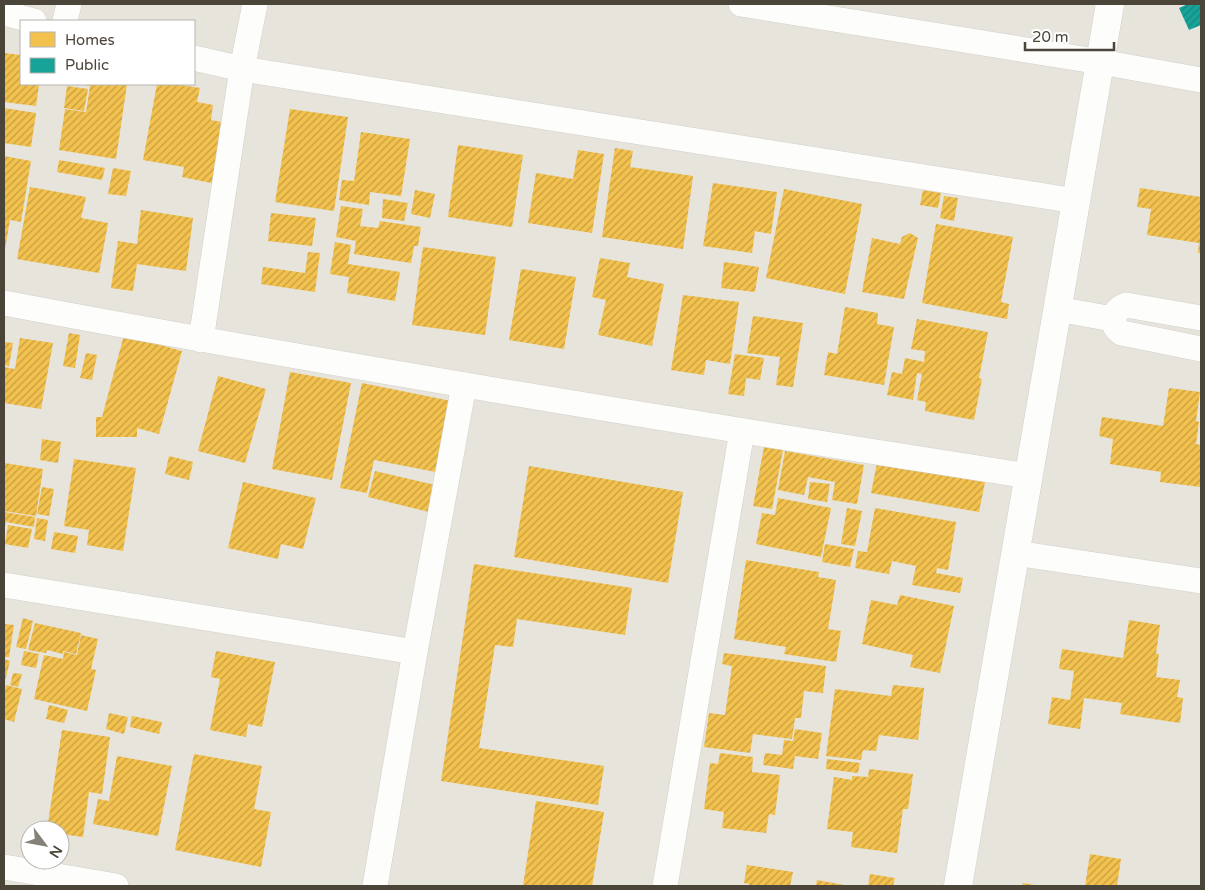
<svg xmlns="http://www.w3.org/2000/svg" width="1205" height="890" font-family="'Varela Round',sans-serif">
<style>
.residential{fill:#e7e4dc;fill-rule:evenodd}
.homes{fill:url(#homes-hatch)}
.public{fill:url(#public-hatch)}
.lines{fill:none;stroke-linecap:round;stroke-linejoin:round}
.minor-casing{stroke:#d2d0cb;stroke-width:26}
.tertiary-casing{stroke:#d2d0cb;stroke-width:29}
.minor{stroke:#fdfdfc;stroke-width:25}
.tertiary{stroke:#fdfdfc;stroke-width:28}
</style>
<defs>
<pattern id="homes-hatch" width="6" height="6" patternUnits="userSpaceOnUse" patternTransform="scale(1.25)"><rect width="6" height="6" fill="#f2c14e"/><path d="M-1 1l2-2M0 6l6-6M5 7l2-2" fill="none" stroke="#c69e42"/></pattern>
<pattern id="public-hatch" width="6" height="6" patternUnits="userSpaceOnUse" patternTransform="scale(1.25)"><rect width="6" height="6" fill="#17a398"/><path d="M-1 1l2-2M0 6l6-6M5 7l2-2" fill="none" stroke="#17867d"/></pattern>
</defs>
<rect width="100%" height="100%" fill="#f4f2ee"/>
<path class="residential" d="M4 4H1201V886H4ZM21 21H194V84H21ZM30 830H60V860H30Z"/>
<g class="homes">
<path d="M4 53 21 55V84H39L36 106 4 102Z"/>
<path d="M80 84H127L116 159 59 150 65 109 86 112 90 86Z"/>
<path d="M157 84H174L200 88 197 102 213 105 211 120 227 123 216 184 182 177 184 167 143 160Z"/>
<path d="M67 86 88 89 84 111 64 108Z"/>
<path d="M4 108 36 113 31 147 4 143Z"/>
<path d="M290 109 348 117 334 211 275 202Z"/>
<path d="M361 132 410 139 401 196 370 192 369 205 339 200 342 180 354 181Z"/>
<path d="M458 145 523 155 512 227 448 217Z"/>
<path d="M615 148 633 151 630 167 693 176 683 249 602 237Z"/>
<path d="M578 150 604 154 592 233 528 223 536 173 573 179Z"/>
<path d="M4 156 31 161 21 222 10 220 5 249Z"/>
<path d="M59 160 105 168 102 180 57 172Z"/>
<path d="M113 168 131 171 126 196 108 194Z"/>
<path d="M713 183 777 192 771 234 755 231 752 253 703 246Z"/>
<path d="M30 187 86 197 81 218 108 223 99 273 17 259Z"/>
<path d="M1140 188 1201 197V253H1198L1199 243 1147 235 1151 209 1137 207Z"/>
<path d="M784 189 862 204 845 294 766 278Z"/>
<path d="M415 190 435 194 430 218 411 214Z"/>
<path d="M923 190 941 193 938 208 920 205Z"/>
<path d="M944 196 958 198 954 221 940 218Z"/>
<path d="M383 199 408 203 404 221 382 218Z"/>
<path d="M341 206 363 209 360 226 378 228 380 221 421 227 418 246H414L411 263 354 254 356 241 336 237Z"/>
<path d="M141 210 193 218 186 271 137 264 133 291 111 288 118 241 137 244Z"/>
<path d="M271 213 316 218 312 246 268 241Z"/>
<path d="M936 224 1013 237 1001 302 1009 304 1007 319 922 303Z"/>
<path d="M910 233 918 238 904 299 862 292 872 238 900 244 902 237Z"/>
<path d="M335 242 351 245 348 264 400 272 395 301 347 293 349 277 330 274Z"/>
<path d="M423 247 496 257 485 335 412 325Z"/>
<path d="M308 252 320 253 315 292 261 284 263 267 305 273Z"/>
<path d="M600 258 630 263 627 277 664 284 652 346 598 335 606 300 592 297Z"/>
<path d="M724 262 759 267 755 292 721 288Z"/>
<path d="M521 269 576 277 564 349 509 340Z"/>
<path d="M683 295 739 302 730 364 706 360 704 375 671 370Z"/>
<path d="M845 307 878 313 877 324 894 327 884 385 824 375 828 352 837 354Z"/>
<path d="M753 316 803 323 793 387 776 385 780 357 747 353Z"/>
<path d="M917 319 988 332 979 378 982 379 974 420 925 411 926 402 917 400 922 374 917 373 913 400 887 395 892 372 902 374 905 358 924 362 925 351 911 349Z"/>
<path d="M69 333 80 335 75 368 63 366Z"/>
<path d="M124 335 182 351 159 434 137 428V437H96V417H102Z"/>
<path d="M20 338 53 343 41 409 4 403V367L15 369Z"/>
<path d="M4 342 13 343 9 366 4 365Z"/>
<path d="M86 353 97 355 92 380 80 378Z"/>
<path d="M735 354 764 358 760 380 746 378 744 396 728 394Z"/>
<path d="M290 372 351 383 332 480 272 469Z"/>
<path d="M218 376 266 389 245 463 198 451Z"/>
<path d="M362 383 451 401 436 472 374 460 367 493 340 488Z"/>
<path d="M1169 388 1200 392 1196 421 1199 422 1196 444 1201 445V487L1160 482 1161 472 1110 464 1113 439 1099 436 1102 417 1163 426Z"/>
<path d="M42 439 61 442 58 463 40 460Z"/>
<path d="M764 447 783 450 772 509 753 506Z"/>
<path d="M785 451 864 465 857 504 832 500 835 482 808 477 804 495 778 490Z"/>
<path d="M169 456 193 462 189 480 165 474Z"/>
<path d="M878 458 986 477 979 512 871 493Z"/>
<path d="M74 459 136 468 123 551 87 545 89 530 64 526Z"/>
<path d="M4 463 43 469 36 516 4 511Z"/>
<path d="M529 466 683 492 668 583 514 557Z"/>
<path d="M375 471 435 485 429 512 368 497Z"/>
<path d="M243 482 316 498 303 549 281 544 278 559 228 548Z"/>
<path d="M810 482 830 484 827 502 808 499Z"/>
<path d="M42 487 54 489 49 516 37 514Z"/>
<path d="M778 498 831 508 821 557 756 544 762 513 775 515Z"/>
<path d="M847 508 862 511 855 546 841 544Z"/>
<path d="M875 508 956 522 948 570 937 568 936 573 963 578 960 593 912 585 916 566 892 561 889 574 855 568 858 551 867 552Z"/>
<path d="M4 512 35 517 34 527 6 522 4 531Z"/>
<path d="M37 518 48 520 45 541 34 539Z"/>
<path d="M8 525 32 529 28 548 5 544Z"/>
<path d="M54 532 78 536 75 553 51 549Z"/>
<path d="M825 544 854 549 850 567 822 562Z"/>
<path d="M746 560 819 572 818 577 836 580 828 629 841 631 836 662 784 654 786 647 734 639Z"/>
<path d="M474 564 632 588 625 635 517 619 513 647 495 645 479 748 604 766 598 805 441 781Z"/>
<path d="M900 595 954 606 940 673 910 667 913 655 862 644 871 600 897 605Z"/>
<path d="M23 618 33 621 26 649 16 647Z"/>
<path d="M1129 620 1160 625 1156 654H1159L1156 677 1180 680 1177 697 1183 698 1180 723 1120 714 1122 703 1084 698 1080 729 1048 724 1052 697 1070 700 1074 671 1059 669 1062 649 1123 658Z"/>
<path d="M35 623 81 633 76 654 63 651V654L47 650 46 653 28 650Z"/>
<path d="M4 624 14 625 9 657H4Z"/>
<path d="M81 635 98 639 91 669 96 670 87 711 34 699 44 655 63 659 64 652 77 655Z"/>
<path d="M24 651 39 654 36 668 21 665Z"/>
<path d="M216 651 275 662 262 727 248 724 246 737 210 730 220 679 211 677Z"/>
<path d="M724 653 826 666 823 693 804 691 801 718H795L792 739 753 734 750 753 704 747 709 713 725 715 732 666 722 664Z"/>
<path d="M4 659 10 661 4 685Z"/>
<path d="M13 673 22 674 18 687 10 685Z"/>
<path d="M6 685 22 689 14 722 4 719V693Z"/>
<path d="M893 685 924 688 918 740 879 735 876 751 863 750 861 760 826 756 835 689 891 696Z"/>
<path d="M49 705 68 710 64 723 46 719Z"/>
<path d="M109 713 128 717 124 734 106 729Z"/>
<path d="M132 716 162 722 159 734 130 727Z"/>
<path d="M795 729 822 733 818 759 795 756 793 769 763 765 765 753 782 755 784 740 793 741Z"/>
<path d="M62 730 110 737 102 794 89 792 83 837 60 834V830H47Z"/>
<path d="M720 753 753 757 752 772 780 775 775 815 769 814 766 833 722 828 724 812 704 809 710 763 718 764Z"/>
<path d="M194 754 262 766 254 809 271 812 261 867 175 850Z"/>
<path d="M117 756 172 766 158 836 93 824 98 799 109 801Z"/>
<path d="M827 759 860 763 858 773 826 769Z"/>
<path d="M869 769 913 774 908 809H903L897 853 851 847 853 832 827 829 834 777 852 780V776L868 777Z"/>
<path d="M536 801 604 812 592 886H523Z"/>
<path d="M1090 854 1121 859 1117 886H1085Z"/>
<path d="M747 865 793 872 790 886H749V884L744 883Z"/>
<path d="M870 874 895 878 893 886H868Z"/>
<path d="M817 880 844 885V886H816Z"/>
<path d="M1023 883 1035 885V886H1022Z"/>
</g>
<path class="public" d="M1188 4H1201V25L1189 30 1179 8Z"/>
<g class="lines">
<g class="minor-casing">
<g id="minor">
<path d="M741 4 1101 62 1201 80"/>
<path d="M4 13 34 21"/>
<path d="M65 21 69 4"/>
<path d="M194 58 242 69 1076 201"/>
<path d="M4 303C344 367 686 423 1029 476"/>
<path d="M1057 309 1113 319"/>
<path d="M1201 318 1126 305C1112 311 1109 325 1122 333L1201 349"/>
<path d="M201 340 242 69 255 4"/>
<path d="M1016 553 1201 581"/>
<path d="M4 585 415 652"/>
<path d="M4 867 116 886"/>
<path d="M375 886 415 652 464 385"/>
<path d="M665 886 742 431"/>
</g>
</g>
<g class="tertiary-casing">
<path id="tertiary" d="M958 886 1110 4"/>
</g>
<use href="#minor" class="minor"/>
<use href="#tertiary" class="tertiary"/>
</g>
<rect width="1205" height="890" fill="none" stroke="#4b4439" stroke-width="10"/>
<rect x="20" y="20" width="175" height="65" fill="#ffffff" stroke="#b7b4b0"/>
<rect x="30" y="32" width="25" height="15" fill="#f2c14e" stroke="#b7b4b0"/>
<text x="65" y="45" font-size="15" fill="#4b4439">Homes</text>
<rect x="30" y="58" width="25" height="15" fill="#17a398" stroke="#b7b4b0"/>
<text x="65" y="70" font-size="15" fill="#4b4439">Public</text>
<g transform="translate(45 845) rotate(122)"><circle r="24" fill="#ffffff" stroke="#b7b4b0"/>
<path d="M0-4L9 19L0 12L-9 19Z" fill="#868178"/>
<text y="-8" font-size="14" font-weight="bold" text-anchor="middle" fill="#4b4439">N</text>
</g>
<path d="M1025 42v8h89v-8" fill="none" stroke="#4b4439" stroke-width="2.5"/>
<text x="1032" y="42" font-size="15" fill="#4b4439" stroke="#ffffff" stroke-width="4" paint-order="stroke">20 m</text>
</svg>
